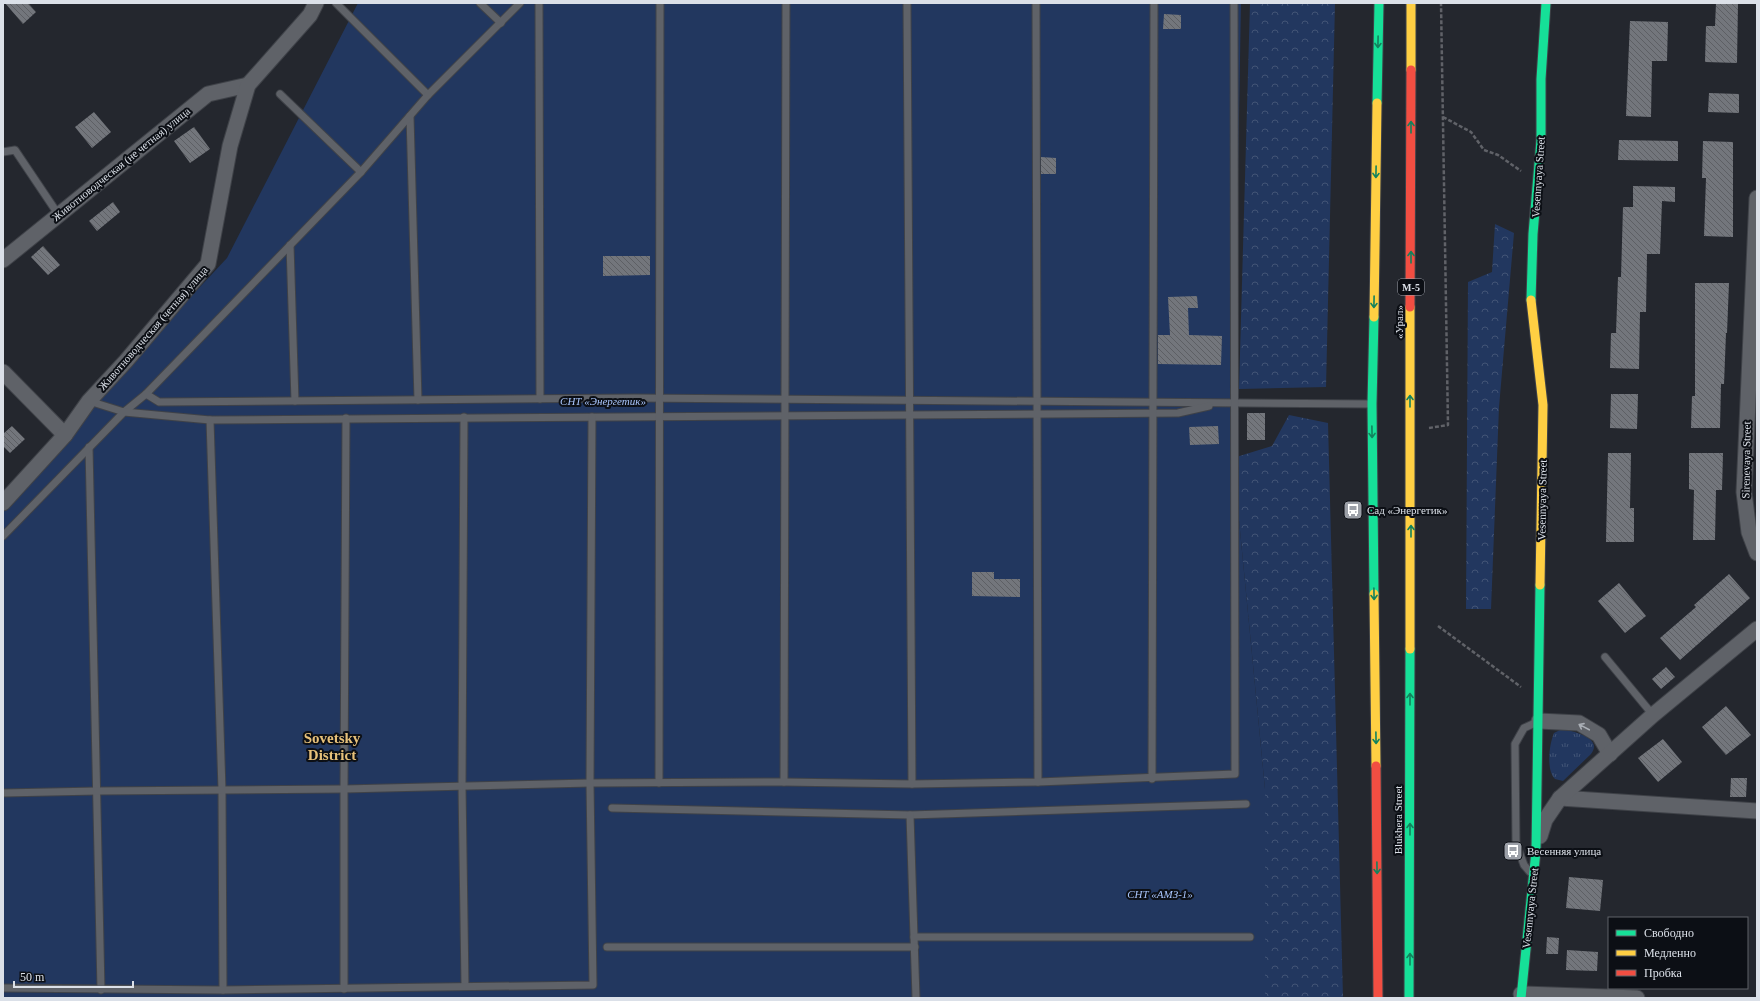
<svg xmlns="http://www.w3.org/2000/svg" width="1760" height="1001" font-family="Georgia,serif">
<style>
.grass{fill:url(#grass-tufts)}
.forest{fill:url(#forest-crowns)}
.green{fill:#22375f}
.building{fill:url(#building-back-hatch)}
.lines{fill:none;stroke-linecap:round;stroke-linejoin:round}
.lane-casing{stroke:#3f4248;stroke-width:9}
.street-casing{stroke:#3f4248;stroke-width:17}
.fast-casing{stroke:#3f4248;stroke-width:11}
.slow-casing{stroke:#3f4248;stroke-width:11}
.jam-casing{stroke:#3f4248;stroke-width:11}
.path{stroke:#606268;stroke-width:2.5;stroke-dasharray:4 2;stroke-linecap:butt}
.lane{stroke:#5f6268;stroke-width:7}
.street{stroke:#5f6268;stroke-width:15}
.fast{stroke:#16e098;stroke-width:9}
.slow{stroke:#ffcf43;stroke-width:9}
.jam{stroke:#f24e42;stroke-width:9}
.oneway{stroke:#12825d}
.oneway2{stroke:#a9aeb5}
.labels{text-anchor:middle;stroke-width:4;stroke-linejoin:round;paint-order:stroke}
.shield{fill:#0c0f15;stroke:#9da1a9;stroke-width:1}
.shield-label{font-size:10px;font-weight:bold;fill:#dbe0e8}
.street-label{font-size:11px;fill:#dbe0e8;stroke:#0c0f15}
.park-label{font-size:11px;font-style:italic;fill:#a8c5fc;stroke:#0c0f15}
.poi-label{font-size:11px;fill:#dbe0e8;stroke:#0c0f15;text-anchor:start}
.district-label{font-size:15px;font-weight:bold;fill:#e7c17a;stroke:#0c0f15}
</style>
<defs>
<pattern id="grass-tufts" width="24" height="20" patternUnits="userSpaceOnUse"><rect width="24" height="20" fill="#22375f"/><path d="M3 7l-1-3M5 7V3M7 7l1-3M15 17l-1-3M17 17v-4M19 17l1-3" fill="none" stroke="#425476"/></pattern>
<pattern id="forest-crowns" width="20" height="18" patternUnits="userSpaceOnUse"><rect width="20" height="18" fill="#22375f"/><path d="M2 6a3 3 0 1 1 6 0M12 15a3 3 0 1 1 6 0" fill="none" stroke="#425476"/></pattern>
<pattern id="building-back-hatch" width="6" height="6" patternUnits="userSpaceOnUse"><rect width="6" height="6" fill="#73767c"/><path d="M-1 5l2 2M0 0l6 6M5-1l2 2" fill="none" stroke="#5d5f64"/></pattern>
</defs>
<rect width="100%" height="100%" fill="#24272e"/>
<path class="grass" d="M1562 729C1571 731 1604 737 1591 754L1563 781 1555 779C1546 770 1549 745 1554 733Z"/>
<g class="forest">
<path d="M1250 3H1335L1326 387 1239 389Z"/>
<path d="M1495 224 1514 233 1499 407 1491 609H1466L1468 282 1492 272Z"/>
<path d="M1289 415 1328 423 1343 998H1265V789L1233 458 1272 446Z"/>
</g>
<path class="green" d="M358 3H1241L1233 458 1265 789V998H3V498L227 258Z"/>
<g class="building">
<path d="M5 3H28L36 12 23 24Z"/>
<path d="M1716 3H1738L1737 63 1705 62 1706 26H1715Z"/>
<path d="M1164 14 1181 15V29H1163Z"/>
<path d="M1630 21 1668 22 1667 61H1652L1651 117 1626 116Z"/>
<path d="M1709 93 1739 94V113L1708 112Z"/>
<path d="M94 112 111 132 92 148 75 127Z"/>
<path d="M194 127 210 149 190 163 174 141Z"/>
<path d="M1619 140 1678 141V161L1618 160Z"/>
<path d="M1703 141 1733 142V237L1704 236 1706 178H1702Z"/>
<path d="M1041 157 1056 158V174H1041Z"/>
<path d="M1633 186 1675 187V202L1662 201 1660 254H1647L1646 312H1640L1639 369 1610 368 1611 333H1616L1618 277H1621L1623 207H1633Z"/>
<path d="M113 202 120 212 97 231 89 221Z"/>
<path d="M43 246 60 265 48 275 31 257Z"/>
<path d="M603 256H650V275L603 276Z"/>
<path d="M1695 283H1729L1727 333H1726L1724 384H1721L1720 428H1691L1692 396H1695Z"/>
<path d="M1197 296 1198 308H1188L1189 335 1222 336 1221 365 1158 364V335H1170L1168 297Z"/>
<path d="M1611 394H1638L1637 429 1610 428Z"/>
<rect x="1247" y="413" width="18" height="27"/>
<path d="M12 426 25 439 10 453 3 446V434Z"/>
<path d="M1218 426 1219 444 1190 445 1189 427Z"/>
<path d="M1608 453H1631L1630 508H1634V542H1606Z"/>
<path d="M1689 453H1723L1722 490H1716L1715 540H1693L1694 490 1689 489Z"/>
<path d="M972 572H994V579H1020V597L972 596Z"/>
<path d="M1729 574 1750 598 1680 660 1660 638 1696 607 1694 605Z"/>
<path d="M1619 583 1646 616 1625 633 1598 601Z"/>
<path d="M1666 667 1675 677 1661 689 1652 679Z"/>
<path d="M1726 706 1751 735 1726 755 1702 727Z"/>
<path d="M1663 739 1682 762 1658 782 1638 758Z"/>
<path d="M1731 778H1747L1746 797H1730Z"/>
<path d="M1569 877 1603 880 1600 911 1566 908Z"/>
<path d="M1547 937 1559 938 1558 954H1546Z"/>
<path d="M1567 950 1598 952 1597 971 1566 970Z"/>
</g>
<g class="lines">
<g class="lane-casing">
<g id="lane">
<path d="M336 3 428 95"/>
<path d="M480 3 501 23"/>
<path d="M539 3 540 399"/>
<path d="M907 3 912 784"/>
<path d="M1036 3 1038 782"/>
<path d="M280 94 361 172"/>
<path d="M410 116 418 400"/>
<path d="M3 152 15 150 58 214"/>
<path d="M290 245 295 401"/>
<path d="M146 394 361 172 428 95 520 3"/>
<path d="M89 401 124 412 146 394 159 402 634 398 1370 404"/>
<path d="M464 417 462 786 465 986"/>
<path d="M210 420 222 790 223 990"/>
<path d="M89 447 101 990"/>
<path d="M3 536 124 412 210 420 1178 413 1209 406"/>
<path d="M1605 657 1653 715"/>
<path d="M1152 779 1154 3"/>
<path d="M784 782 786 3"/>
<path d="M659 783 660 3"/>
<path d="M3 793 97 791 344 789 590 783 784 782 912 784 1038 782 1235 774 1234 3"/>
<path d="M612 808 910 815 1246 804"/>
<path d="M910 815 916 998"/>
<path d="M1530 872 1524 865 1516 843 1515 744 1524 728 1535 723"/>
<path d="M914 937H1250"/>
<path d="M607 947H915"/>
<path d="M3 988 223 990 593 985 590 783 592 417"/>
<path d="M344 989V789L346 418"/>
</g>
</g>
<g class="street-casing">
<g id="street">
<path d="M1757 198 1744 492 1749 532 1757 553"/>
<path d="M3 260 208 94 248 85"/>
<path d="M3 372 65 435"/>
<path d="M3 503 65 435 89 401 126 361 208 264 230 146 248 85 310 15 316 3"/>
<path d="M1539 721 1579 723 1599 735 1610 754"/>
<path d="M1560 798 1757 811"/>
<path d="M1540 836 1545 820 1560 798 1653 715 1757 629"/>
<path d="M1521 994 1637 998"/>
</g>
</g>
<g class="fast-casing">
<g id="fast">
<path d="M1377 103 1379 3"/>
<path d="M1531 300 1533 234 1541 140V79L1546 3"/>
<path d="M1374 317 1372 404 1374 594"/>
<path d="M1409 998 1410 649"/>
<path d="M1521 998 1536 851 1540 585"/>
</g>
</g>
<g class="slow-casing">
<g id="slow">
<path d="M1411 70V3"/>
<path d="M1531 300 1543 405 1540 585"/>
<path d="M1374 317 1377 103"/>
<path d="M1374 594 1376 766"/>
<path d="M1410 649V307"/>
</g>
</g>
<g class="jam-casing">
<g id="jam">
<path d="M1410 307 1411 70"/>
<path d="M1376 766 1378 998"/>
</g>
</g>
<g class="path">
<path d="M1443 117 1471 132 1484 150 1498 155 1521 171"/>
<path d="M1429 428 1448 425 1441 3"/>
<path d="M1438 626 1521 687"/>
</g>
<use href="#lane" class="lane"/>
<use href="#street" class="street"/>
<use href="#fast" class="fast"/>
<use href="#slow" class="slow"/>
<use href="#jam" class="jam"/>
</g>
<defs><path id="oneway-shaft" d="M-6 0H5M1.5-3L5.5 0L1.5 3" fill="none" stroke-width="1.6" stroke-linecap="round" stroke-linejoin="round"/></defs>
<g class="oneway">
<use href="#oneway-shaft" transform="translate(1378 42) rotate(91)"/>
<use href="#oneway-shaft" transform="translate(1411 127) rotate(-90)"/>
<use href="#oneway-shaft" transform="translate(1376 172) rotate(91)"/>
<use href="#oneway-shaft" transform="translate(1411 257) rotate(-90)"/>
<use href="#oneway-shaft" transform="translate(1374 302) rotate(91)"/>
<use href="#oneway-shaft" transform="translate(1410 401) rotate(-90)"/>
<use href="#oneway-shaft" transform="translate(1372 432) rotate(89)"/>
<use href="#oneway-shaft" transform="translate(1411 531) rotate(-90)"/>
<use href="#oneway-shaft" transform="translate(1374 594) rotate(89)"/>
<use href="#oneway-shaft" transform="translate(1410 699) rotate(-90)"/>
<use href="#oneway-shaft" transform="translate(1376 738) rotate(89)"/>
<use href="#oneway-shaft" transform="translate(1410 829) rotate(-90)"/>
<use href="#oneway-shaft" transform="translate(1377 868) rotate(89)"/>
<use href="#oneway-shaft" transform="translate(1410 959) rotate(-90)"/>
</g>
<use class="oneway2" href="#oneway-shaft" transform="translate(1584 727) rotate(-152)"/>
<defs>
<g id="bus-square" transform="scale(1)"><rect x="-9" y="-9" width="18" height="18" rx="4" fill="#9b9fa7" stroke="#0c0f15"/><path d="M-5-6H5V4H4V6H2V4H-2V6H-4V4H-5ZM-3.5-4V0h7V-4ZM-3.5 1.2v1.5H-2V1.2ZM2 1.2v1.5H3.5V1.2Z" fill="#fff"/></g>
</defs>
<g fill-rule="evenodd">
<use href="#bus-square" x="1353" y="510"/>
<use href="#bus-square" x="1513" y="851"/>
</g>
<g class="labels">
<rect class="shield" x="1398" y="279" width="26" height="16" rx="3"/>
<g class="shield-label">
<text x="1411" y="291">М-5</text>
</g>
<g class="street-label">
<text transform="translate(121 164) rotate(-39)" y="4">Животноводческая (не четная) улица</text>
<text transform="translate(1538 177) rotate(-86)" y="4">Vesennyaya Street</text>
<text transform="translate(1399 322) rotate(-90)" y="4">«Урал»</text>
<text transform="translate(153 328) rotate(-49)" y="4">Животноводческая (четная) улица</text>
<text transform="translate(1746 460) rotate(-89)" y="4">Sirenevaya Street</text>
<text transform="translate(1542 500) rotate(-89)" y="4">Vesennyaya Street</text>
<text transform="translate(1398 820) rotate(-90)" y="4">Blukhera Street</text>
<text transform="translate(1530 908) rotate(-84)" y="4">Vesennyaya Street</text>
</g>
<g class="park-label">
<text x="603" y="405">СНТ «Энергетик»</text>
<text x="1160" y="898">СНТ «АМЗ-1»</text>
</g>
<g class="poi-label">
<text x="1367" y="514">Сад «Энергетик»</text>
<text x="1527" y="855">Весенняя улица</text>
</g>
<g class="district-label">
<text x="332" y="743">Sovetsky<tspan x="332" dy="17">District</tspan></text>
</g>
</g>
<rect width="1760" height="1001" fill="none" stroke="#dbe0e8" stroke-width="8"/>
<rect x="1608" y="917" width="140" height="72" fill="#0c0f15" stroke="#5f6369"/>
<rect x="1616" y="930" width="20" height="6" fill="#16e098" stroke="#5f6369"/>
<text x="1644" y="937" font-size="12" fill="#dbe0e8">Свободно</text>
<rect x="1616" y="950" width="20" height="6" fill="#ffcf43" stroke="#5f6369"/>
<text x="1644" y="957" font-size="12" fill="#dbe0e8">Медленно</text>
<rect x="1616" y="970" width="20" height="6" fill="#f24e42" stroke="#5f6369"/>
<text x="1644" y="977" font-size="12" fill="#dbe0e8">Пробка</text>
<path d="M14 981v6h119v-6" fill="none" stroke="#dbe0e8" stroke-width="2"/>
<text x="20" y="981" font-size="12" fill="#dbe0e8" stroke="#0c0f15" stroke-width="3" paint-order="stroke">50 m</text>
</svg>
